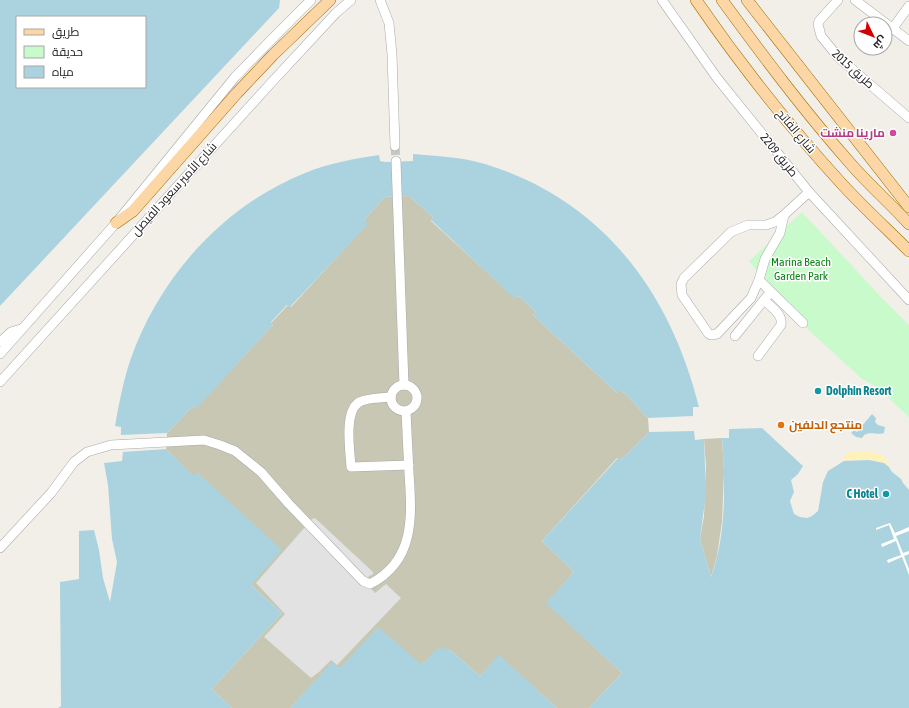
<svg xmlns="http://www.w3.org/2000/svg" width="909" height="708" font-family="'Asap Condensed',Cairo,sans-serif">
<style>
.construction{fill:#c7c7b4}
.sand{fill:#fff1ba}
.park{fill:#c8facc}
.parking{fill:#e2e2e2}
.water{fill:#aad3df;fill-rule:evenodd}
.pier{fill:#fff}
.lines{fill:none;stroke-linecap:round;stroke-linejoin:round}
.minor-tunnel{stroke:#c8c6c1;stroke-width:9;stroke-dasharray:9 4.5;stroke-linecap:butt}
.minor-casing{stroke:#a9a9a9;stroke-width:10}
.major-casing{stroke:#a06b00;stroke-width:12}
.minor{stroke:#fff;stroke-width:9}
.major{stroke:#fcd6a4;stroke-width:11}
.hotel-dot{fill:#d1479c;stroke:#fff;stroke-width:1.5}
.culture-dot{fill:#0f9aa8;stroke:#fff;stroke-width:1.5}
.food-dot{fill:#e8710a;stroke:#fff;stroke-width:1.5}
.labels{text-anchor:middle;stroke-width:3;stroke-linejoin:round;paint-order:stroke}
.street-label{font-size:12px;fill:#222;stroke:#fff}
.hotel-label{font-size:12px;font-weight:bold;fill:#b23c85;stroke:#fff;text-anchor:end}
.park-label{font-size:12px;fill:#0c8416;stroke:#fff}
.culture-label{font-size:12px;font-weight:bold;fill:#0d838f;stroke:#fff;text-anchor:start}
.food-label{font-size:12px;font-weight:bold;fill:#c56008;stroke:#fff;text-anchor:start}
</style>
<rect width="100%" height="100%" fill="#f2efe9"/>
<g class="construction">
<path d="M409 196 433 217 431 221 515 298 519 296 536 312 533 315 617 393 620 389 648 418 649 432 621 460 617 458 542 541 574 572 547 603 622 673 589 708H557L499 656 480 676 449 649H438L422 665 340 669 332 663 290 708H232L212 689 282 613 251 585 198 473 194 477 166 449 167 433 193 406 196 408 273 325 271 323 288 305 291 307 367 224 364 220 385 197Z"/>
<path d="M722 438 724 472 722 522 717 556 711 577 700 539 704 516 706 466 704 439Z"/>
</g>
<path class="sand" d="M858 451H869L883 455 889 467C877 458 859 460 844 461L846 453Z"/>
<path class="park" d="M802 212 881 297 909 325V417L877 387 862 379 754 280 759 273 749 261Z"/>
<path class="parking" d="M315 518 373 572V574L363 580 375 593 386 584 401 598 337 665 331 660 319 672 311 678 264 637 285 614 256 583 312 519Z"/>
<g class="water">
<path d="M0 0H280L279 8 0 306ZM17 17H145V87H17Z"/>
<path d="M413 154C437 156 462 157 485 164 602 200 670 291 699 407H693V416L648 418 621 390 617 393 533 315 536 312 519 296 515 299 431 220 433 217 409 196 385 197 364 220 368 224 290 307 287 305 271 322 273 325 196 409 193 406 167 433 121 435V427L115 426C119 404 123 382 130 361 159 277 223 206 305 173 329 163 354 159 379 155L380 161 385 162 413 161Z"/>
<path d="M872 414 876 418 875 422 878 425 885 427 884 433C876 436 867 429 862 438L856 437 851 433 854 430 857 432Z"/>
<path d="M762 428 803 466 798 474 791 480 794 492 790 501 794 514 800 517 807 518 812 516 818 511 823 482 828 471 844 461 869 460 884 463 889 467 892 472 901 479 903 483 909 490V708H589L622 673 546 603 574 572 542 541 618 458 621 460 649 432 694 431 695 440 704 439 706 493 700 539 711 577C727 533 725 483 722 438H729V429Z"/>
<path d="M166 449 194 476 198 473 282 550 251 585 282 613 212 689 232 708H58L61 706 60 582 79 579V531L94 530 99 550 103 578 110 602 117 562 112 539 108 485 104 463 122 461 123 452Z"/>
<path d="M378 627 422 665 438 648 449 649 480 676 499 655 557 708H290L332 662 340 668Z"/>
</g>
<path class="pier" d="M890 523 895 533 909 527V531L896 536 903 553 909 551V554L904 556 909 569V575L902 557 888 563 887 560 901 555 896 541 882 547 881 544 894 539 889 525 876 530V528Z"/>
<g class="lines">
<path class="minor-tunnel" d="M395 146 396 161"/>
<g class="minor-casing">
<g id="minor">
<path d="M380 0 389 23 392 54 395 146"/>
<path d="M662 0 717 78 809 192 909 300"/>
<path d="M838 0 819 21 818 24 821 36 838 57 909 118"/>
<path d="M855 0 909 41"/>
<path d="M893 28 909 6"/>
<path d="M396 161 404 385"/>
<path d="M784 215 780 233 765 259 759 280 751 298 717 334 711 335 708 333 682 295 681 284 684 278 731 232 748 225H766L775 222 784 215 809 192"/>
<path d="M759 280 803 323"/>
<path d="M735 336 768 295"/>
<path d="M0 342 11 332 21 329"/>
<path d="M0 354 116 223 235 77 271 40 311 0"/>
<path d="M758 356 781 325C783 314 771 307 764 300"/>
<path d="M0 382 271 83 336 13 351 0"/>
<circle cx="404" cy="398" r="13"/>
<path d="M391 397C383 398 364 398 358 403 344 413 350 451 351 467L409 465"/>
<path d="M0 548 51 493 74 462 87 452 111 445 204 440 220 445 235 451 261 472 289 504 363 581 370 584C415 561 412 517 409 473 408 453 407 432 406 412"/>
</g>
</g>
<g class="major-casing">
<g id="major">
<path d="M696 0C740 64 788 125 841 183 862 206 886 228 909 251"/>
<path d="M722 0C763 56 804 111 850 163 868 184 890 203 909 224"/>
<path d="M747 0 909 207"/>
<path d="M116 223 133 211 237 93 273 55 330 0"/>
</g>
</g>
<use href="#minor" class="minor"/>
<use href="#major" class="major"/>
</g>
<circle class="hotel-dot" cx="893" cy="133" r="4"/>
<g class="culture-dot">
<circle cx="818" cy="391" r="4"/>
<circle cx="886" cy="494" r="4"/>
</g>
<circle class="food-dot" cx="781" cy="425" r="4"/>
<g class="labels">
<g class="street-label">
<text transform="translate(853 69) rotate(42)" y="4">طريق 2015</text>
<text transform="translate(796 131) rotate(50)" y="4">شارع الفاتح</text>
<text transform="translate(779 155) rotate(51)" y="4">طريق 2209</text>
<text transform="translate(174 189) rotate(-48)" y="4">شارع الأمير سعود الفيصل</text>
</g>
<g class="hotel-label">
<text x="885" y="137">مارينا منشت</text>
</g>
<g class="park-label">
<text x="801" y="266">Marina Beach<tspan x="801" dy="14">Garden Park</tspan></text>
</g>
<g class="culture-label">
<text x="826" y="395">Dolphin Resort</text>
<text x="878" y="498" text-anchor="end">C Hotel</text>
</g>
<g class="food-label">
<text x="789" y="429">منتجع الدلفين</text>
</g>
</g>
<rect x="16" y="16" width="130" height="72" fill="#ffffff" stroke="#a7a7a7"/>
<rect x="24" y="29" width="20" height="6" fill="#fcd6a4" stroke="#a7a7a7"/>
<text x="52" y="36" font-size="12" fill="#222222">طريق</text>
<rect x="24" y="46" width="20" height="12" fill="#c8facc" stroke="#a7a7a7"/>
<text x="52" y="56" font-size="12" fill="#222222">حديقة</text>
<rect x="24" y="66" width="20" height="12" fill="#aad3df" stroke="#a7a7a7"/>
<text x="52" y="76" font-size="12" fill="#222222">مياه</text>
<g transform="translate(873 36) rotate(133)"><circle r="19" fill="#ffffff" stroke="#a7a7a7"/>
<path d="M0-3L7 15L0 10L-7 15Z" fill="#d40000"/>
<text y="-6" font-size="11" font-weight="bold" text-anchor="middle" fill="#222222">ش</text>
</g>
</svg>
